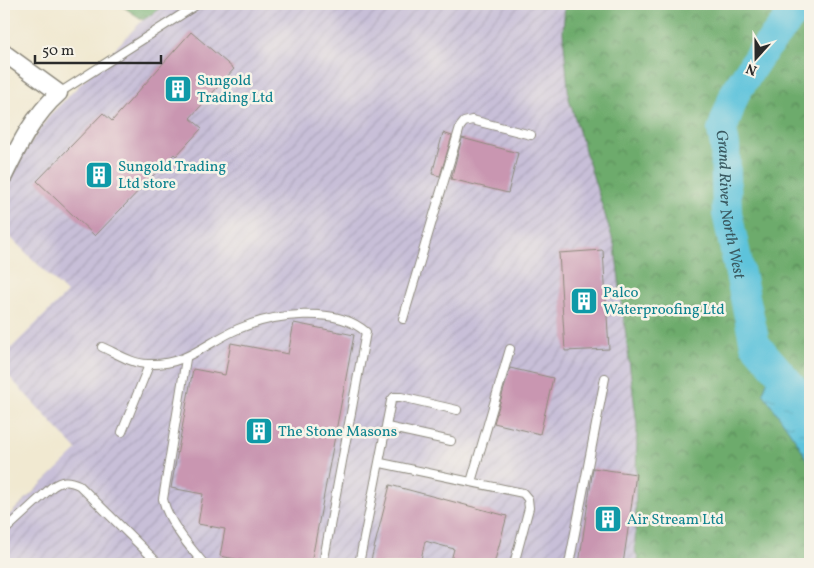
<svg xmlns="http://www.w3.org/2000/svg" width="814" height="568" font-family="Vollkorn,serif">
<style>
.industrial{fill:url(#industrial-furrows)}
.forest{fill:url(#forest-crowns);stroke:#4c6b4c}
.water{fill:url(#water-ripples);stroke:#447783}
.lines{fill:none;stroke-linecap:round;stroke-linejoin:round}
.river{stroke:#5dc3db;stroke-width:30}
.building{fill:#c996b1}
.service-casing{stroke:#8e8a7e;stroke-width:10}
.minor-casing{stroke:#8e8a7e;stroke-width:19}
.service{stroke:#fff;stroke-width:8}
.minor{stroke:#fff;stroke-width:16}
.labels{text-anchor:middle;stroke-width:5;stroke-linejoin:round;paint-order:stroke}
.culture-label{font-size:15px;fill:#0d838f;stroke:#f7f3e8;text-anchor:start}
.water-label{font-size:16px;font-style:italic;fill:#3a5960;stroke:#f7f3e8}
</style>
<defs>
<pattern id="industrial-furrows" width="10" height="10" patternUnits="userSpaceOnUse" patternTransform="scale(1.25)"><rect width="10" height="10" fill="#c8bfd8"/><path d="M-1 1l2-2M0 10L10 0M9 11l2-2" fill="none" stroke="#aca4ba"/></pattern>
<pattern id="forest-crowns" width="20" height="18" patternUnits="userSpaceOnUse" patternTransform="scale(1.25)"><rect width="20" height="18" fill="#6dab6c"/><path d="M2 6a3 3 0 1 1 6 0M12 15a3 3 0 1 1 6 0" fill="none" stroke="#5a8b59"/></pattern>
<pattern id="water-ripples" width="26" height="14" patternUnits="userSpaceOnUse" patternTransform="scale(1.25)"><rect width="26" height="14" fill="#5dc3db"/><path d="M2 4q2-2 4 0t4 0M15 11q2-2 4 0t4 0" fill="none" stroke="#4d9fb2"/></pattern>
</defs>
<rect width="100%" height="100%" fill="#f7f3e8"/>
<filter id="ink" filterUnits="userSpaceOnUse"><feTurbulence type="fractalNoise" baseFrequency=".02" numOctaves="2"/><feDisplacementMap in="SourceGraphic" scale="10" xChannelSelector="R" yChannelSelector="G"/><feConvolveMatrix kernelMatrix="1 2 1 2 8 2 1 2 1" color-interpolation-filters="sRGB"/></filter>
<filter id="wash" filterUnits="userSpaceOnUse"><feTurbulence type="fractalNoise" baseFrequency=".0096" numOctaves="4" result="noise"/><feDisplacementMap in="SourceGraphic" scale="20" xChannelSelector="R" yChannelSelector="G"/><feGaussianBlur stdDeviation="1.12" result="paint"/><feColorMatrix in="noise" values="0 0 0 0 0 0 0 0 0 0 0 0 0 0 0 0 0 1.4 0 .05"/><feComposite in="paint" operator="in"/></filter>
<g filter="url(#wash)">
<rect width="100%" height="100%" fill="#f1e9d1"/>
<path class="industrial" d="M166 4H565L563 32 569 99 615 247 637 425 635 550 640 564H4V520L77 450 4 371V355L67 293 4 231V181L49 116 143 20Z"/>
<g class="forest">
<path d="M119 4H166L143 20Z"/>
<path d="M565 4H810V398L786 360 799 445 810 466V564H640L635 550 637 425 615 247 569 99 563 32Z"/>
</g>
<path class="water" d="M786 360 810 398V466L799 445 763 393 772 367Z"/>
<g class="lines">
<path class="river" id="s1" d="M801 4 759 56 735 93 722 130 725 146 727 213 755 344 810 407"/>
</g>
<g id="blocks">
<g class="building">
<path d="M191 32 234 69 190 118 202 128 176 156 174 154 95 236 37 181 103 113 112 121Z"/>
<path d="M443 133 452 136 440 176 432 174Z"/>
<path d="M462 138 518 153 508 193 451 179Z"/>
<path d="M603 250 609 349 565 351 559 253Z"/>
<path d="M294 323 354 335 311 564H244L245 561 220 556 225 529 198 524 203 494 171 488 193 369 225 375 231 343 288 354Z"/>
<path d="M510 368 553 378 540 434 494 423Z"/>
<path d="M593 468 636 474 623 564H579Z"/>
<path d="M390 485 507 516 494 564H450L454 549 425 541 420 564H370Z"/>
</g>
</g>
</g>
<g filter="url(#ink)">
<use href="#blocks" fill-opacity="0" stroke="#8e8a7e" stroke-width="1"/>
<g class="lines">
<g class="service-casing">
<g id="service">
<path d="M59 93 198 4"/>
<path d="M403 319 460 127 464 122 472 120 531 135"/>
<path d="M102 347C116 353 132 364 148 364 186 366 207 342 238 329 273 314 336 305 366 332L323 564"/>
<path d="M186 359 163 499C168 522 189 546 204 564"/>
<path d="M387 427 451 441"/>
<path d="M122 432 149 365"/>
<path d="M381 463 523 493 528 499 529 508 514 564"/>
<path d="M471 482 510 349"/>
<path d="M4 531 52 487C62 480 68 480 79 485L159 564"/>
<path d="M359 564 391 401 394 397H401L457 410"/>
<path d="M569 564 605 378"/>
</g>
</g>
<g class="minor-casing">
<path id="minor" d="M4 53 59 93C33 116 19 145 4 176"/>
</g>
<use href="#service" class="service"/>
<use href="#minor" class="minor"/>
</g>
</g>
<defs>
<g id="building-square" transform="scale(1.4375)"><rect x="-9" y="-9" width="18" height="18" rx="4" fill="#0f9aa8" stroke="#f7f3e8"/><path d="M-4-6H4V6H1V3H-1V6H-4ZM-2.5-4.3h1.7v1.8h-1.7ZM.8-4.3h1.7v1.8H.8ZM-2.5-1h1.7V.8h-1.7ZM.8-1h1.7V.8H.8Z" fill="#fff"/></g>
</defs>
<g fill-rule="evenodd">
<use href="#building-square" x="178" y="89"/>
<use href="#building-square" x="99" y="175"/>
<use href="#building-square" x="584" y="301"/>
<use href="#building-square" x="259" y="431"/>
<use href="#building-square" x="608" y="519"/>
</g>
<g class="labels">
<g class="culture-label">
<text x="197" y="85">Sungold<tspan x="197" dy="17">Trading Ltd</tspan></text>
<text x="118" y="171">Sungold Trading<tspan x="118" dy="17">Ltd store</tspan></text>
<text x="603" y="297">Palco<tspan x="603" dy="17">Waterproofing Ltd</tspan></text>
<text x="278" y="436">The Stone Masons</text>
<text x="627" y="524">Air Stream Ltd</text>
</g>
<g class="water-label">
<text dy="6" stroke="none"><textPath href="#s1" startOffset="225">Grand River North West</textPath></text>
</g>
</g>
<rect width="814" height="568" fill="none" stroke="#f7f3e8" stroke-width="20"/>
<g transform="translate(756 58) rotate(201)" stroke="#f7f3e8" stroke-width="4" paint-order="stroke">
<path d="M0-4L9 19L0 12L-9 19Z" fill="#2b2b2b"/>
<text y="-8" font-size="14" font-weight="bold" text-anchor="middle" fill="#2b2b2b">N</text>
</g>
<path d="M35 55v8h126v-8" fill="none" stroke="#2b2b2b" stroke-width="2.5"/>
<text x="42" y="55" font-size="15" fill="#2b2b2b" stroke="#f7f3e8" stroke-width="4" paint-order="stroke">50 m</text>
</svg>
